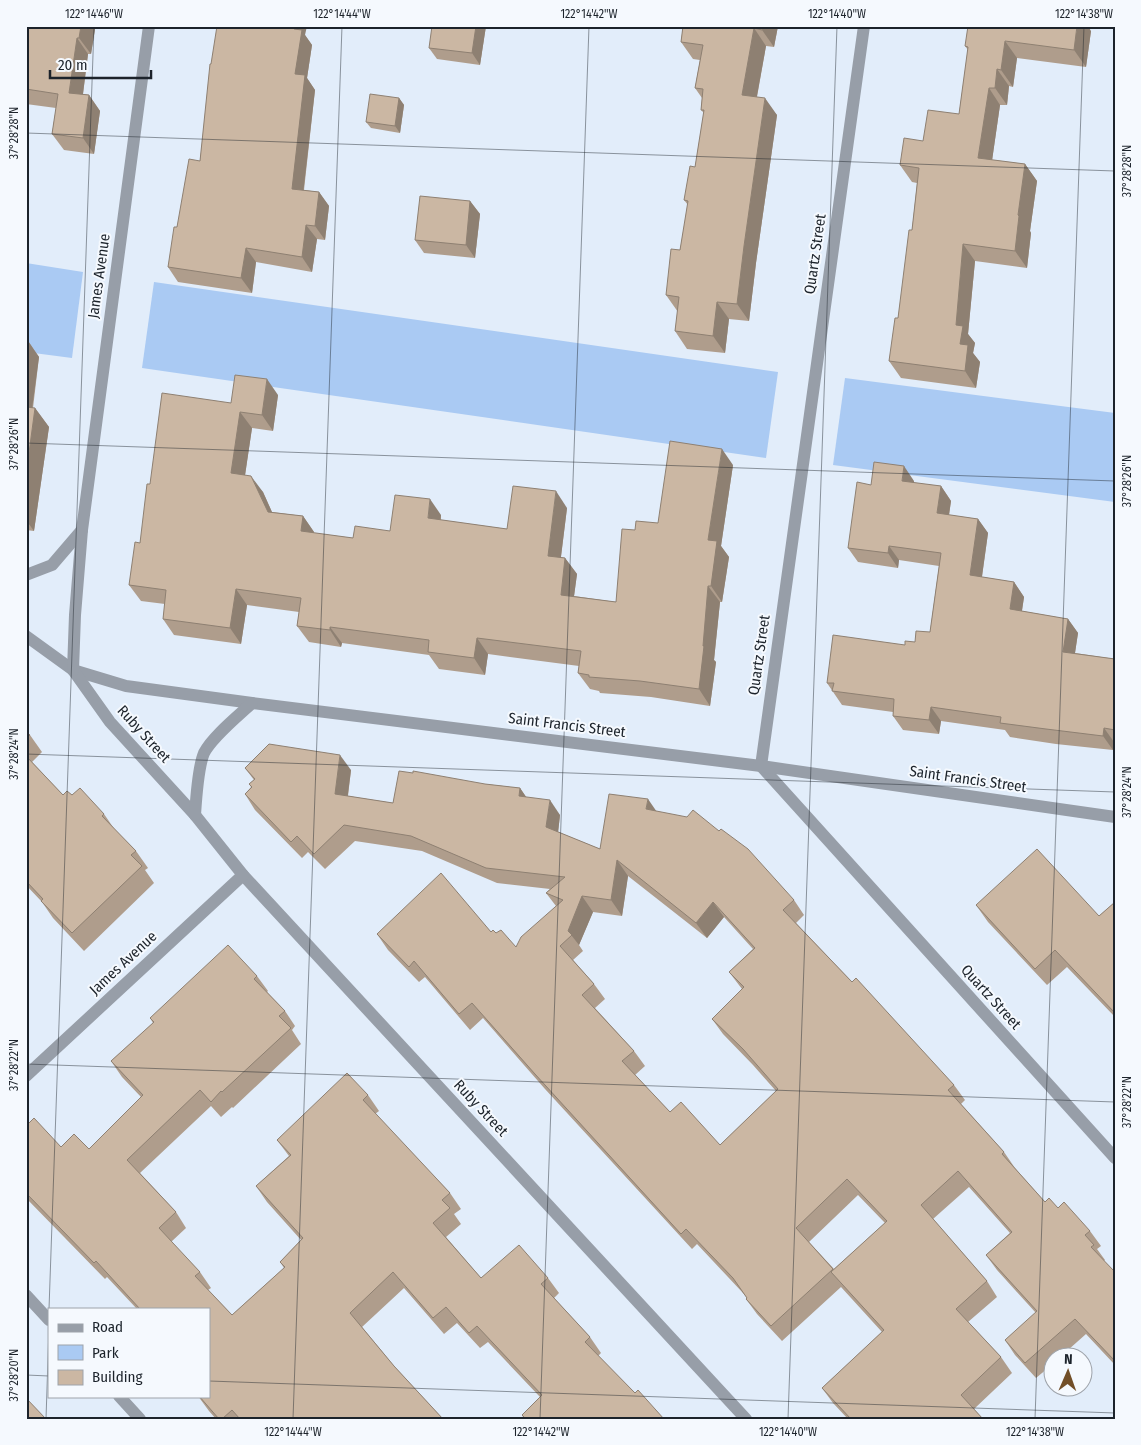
<svg xmlns="http://www.w3.org/2000/svg" width="1141" height="1445" font-family="'Fira Sans Condensed',sans-serif">
<style>
.green{fill:#aacaf3}
.lines{fill:none;stroke-linecap:round;stroke-linejoin:round}
.minor{stroke:#979ea8;stroke-width:12}
.wall{fill:#af9d8c;fill-rule:evenodd}
.shaded-wall{fill:#8e8072}
.building{fill:#cbb7a3;stroke:#8e8072;fill-rule:evenodd}
.ticks{fill:none;stroke:#1c232b;stroke-width:1;stroke-opacity:0.45}
.labels{text-anchor:middle;stroke-width:4;stroke-linejoin:round;paint-order:stroke}
.street-label{font-size:15px;fill:#1c232b;stroke:#f5f9fe}
.neatline{fill:none;stroke:#1c232b;stroke-width:2}
.ticks-label{font-size:12px;text-anchor:middle;fill:#1c232b}
</style>
<rect width="100%" height="100%" fill="#e2edfa"/>
<g class="green">
<path d="M26 263 83 272 72 358 26 352Z"/>
<path d="M154 282 778 372 766 458 142 368Z"/>
<path d="M845 378 1115 413V502L833 465Z"/>
</g>
<g class="lines">
<g class="minor">
<path d="M864 26 761 766 1115 1158"/>
<path d="M26 575 52 565 82 530"/>
<path d="M26 636 73 670 126 686 252 703 761 766 1115 817"/>
<path d="M73 670 110 722 195 815 243 875 746 1419"/>
<path d="M73 670 75 615 82 530 149 26"/>
<path d="M195 815C196 800 198 767 204 753 212 737 238 716 252 703"/>
<path d="M26 1076 243 875"/>
<path d="M26 1295 49 1320"/>
<path d="M119 1396 140 1419"/>
</g>
</g>
<g class="wall">
<path d="M26 26H93L95 29 91 54H88L83 94 89 95 100 111 94 154 64 150 52 134 56 108 26 104Z"/>
<path d="M486 26 480 65 437 59 429 48Z"/>
<path d="M683 26H778L774 47 766 46 757 97 777 115 756 263 749 321 729 319 725 353 687 349 675 331 678 312 666 295 680 250 688 205 684 200 695 167 704 113 701 110 702 98 695 88 700 60 693 59 681 42Z"/>
<path d="M1091 31 1086 67 1017 58 1013 87 1009 86 1007 105H1000L992 160 1025 164 1037 181 1030 231 1031 233 1027 268 975 261 968 334 975 343 973 353 980 362 976 388 901 378 889 361 898 318 912 230 917 183 912 182 900 165 923 141 959 114 968 50 965 46Z"/>
<path d="M305 35 312 45 307 78 315 90 304 190 319 192 329 206 325 240 317 239 312 272 256 262 252 293 178 282 168 267 177 227 200 161 211 64Z"/>
<path d="M399 98 404 105 400 133 371 128 366 122Z"/>
<path d="M470 201 480 214 475 258 424 253 415 240Z"/>
<path d="M26 338 39 357 33 408H35L49 427 34 531 26 530Z"/>
<path d="M278 395 273 431 252 428 245 475 263 492 272 512 303 516 314 532V533L353 538 390 531 441 515V520L507 529 567 508 561 557 565 558 577 574 574 596 616 602 635 530 658 523 733 465 721 546 729 557 722 602H720L714 660 716 662 710 706 651 697 600 693 599 691 590 689 578 673 579 666 488 654 485 675 439 669 429 655 342 643 341 647 309 642 297 626 299 612 247 605 241 644 174 635 163 619 165 604 141 601 129 585 140 543 150 484 231 403Z"/>
<path d="M914 481V483L941 486 951 501 949 515 978 519 988 533 982 577 1014 582 1024 597 1022 611 1068 619 1078 633 1075 653 1115 659V742H1114L1113 750 1056 744 1010 737 1005 730 941 721 939 734 903 730 893 716V712L842 705 827 683 905 645 915 642 930 632 939 566 899 560 898 568 858 562 848 548 871 485Z"/>
<path d="M26 732 30 735 42 752 32 762 63 795H72L104 814 115 830 136 851 148 868 145 870 154 883 84 951 53 918 42 902 26 885Z"/>
<path d="M245 768 351 770 348 796 393 803 485 784 520 788 526 797 560 815 558 832 600 849 656 811 794 900 804 915 796 923 852 982 954 1085 965 1100 961 1104 1004 1152 1015 1168 1045 1202 1058 1208 1090 1231 1101 1246 1097 1249 1105 1260 1104 1261 1115 1272V1365L1086 1334 1059 1358H1054V1363L1036 1378 1015 1355 1005 1340 1036 1313 997 1270 986 1255 1010 1233 969 1187 933 1219 987 1281 997 1297 968 1322 1001 1357 1012 1373 974 1409 983 1419H848L833 1403 822 1388 882 1332 841 1287 782 1341 757 1314 746 1299 747 1298 743 1293 697 1244 692 1249 545 1089 483 1018 470 1030 425 977 419 982 388 950 377 934 491 932 496 933 516 947 556 906 546 893 550 889 497 883 422 851 355 841 325 869 308 852 302 858 255 810 245 794 251 787 249 784 254 780ZM628 876 707 938 724 917 753 949 729 972 742 989 712 1019 723 1034 753 1065 776 1091 720 1145 670 1112 635 1075 645 1066 634 1051 595 1008 605 999 594 984 573 960 583 951 579 945 593 912 622 916ZM858 1195 885 1223 834 1269 809 1242Z"/>
<path d="M1115 902V1017L1067 967 1047 985 988 922 976 905 1099 916Z"/>
<path d="M257 976 268 991 267 992 285 1011 295 1026 292 1030 301 1044 233 1108 232 1107 221 1117 211 1106 140 1173 176 1212 186 1228 171 1242 200 1272 211 1288 208 1290 232 1315 284 1268 280 1262 301 1240 267 1202 256 1186 289 1156 277 1140 368 1095 379 1111 375 1114 450 1193 461 1209 454 1214 461 1224 446 1237 481 1278H548L559 1293 554 1298 590 1337 601 1353 598 1356 635 1393 664 1419H524L522 1415 540 1397 488 1342 480 1348 457 1323 444 1334 404 1288 362 1327 394 1366 443 1419H216L209 1411 198 1396H209V1309H137L107 1277 105 1279 26 1198V1126L61 1147 89 1149 141 1097 122 1077 111 1061 153 1023 150 1018Z"/>
</g>
<g class="shaded-wall">
<path d="M81 26H93L95 29 91 54 79 38Z"/>
<path d="M294 26H307L305 35 312 45 307 78 315 90 302 203 292 189Z"/>
<path d="M476 26H486L480 65 472 53Z"/>
<path d="M763 26H778L774 47 762 30Z"/>
<path d="M1077 26H1088L1091 31 1086 67 1074 50Z"/>
<path d="M754 28 766 46 754 112 742 95Z"/>
<path d="M77 38 88 54 81 109 69 93Z"/>
<path d="M1005 41 1017 58 1013 87 1001 70Z"/>
<path d="M997 69 1009 86 1007 105 995 88Z"/>
<path d="M989 88 1000 105 990 175 978 158Z"/>
<path d="M89 95 100 111 94 154 83 138Z"/>
<path d="M399 98 404 105 400 133 395 126Z"/>
<path d="M765 98 777 115 756 263 749 321 737 304 744 246Z"/>
<path d="M1025 164 1037 181 1030 231 1031 233 1027 268 1015 251 1018 215Z"/>
<path d="M319 192 329 206 325 240 315 226Z"/>
<path d="M470 201 480 214 475 258 466 245Z"/>
<path d="M306 225 317 239 312 272 302 257Z"/>
<path d="M963 244 975 261 968 334 975 343 973 353 980 362 976 388 965 371 960 344 956 325Z"/>
<path d="M246 248 256 262 252 293 241 278Z"/>
<path d="M717 302 729 319 725 353 713 336Z"/>
<path d="M26 338 39 357 30 424 26 418Z"/>
<path d="M267 379 278 395 273 431 262 415Z"/>
<path d="M35 408 49 427 34 531 26 520V475Z"/>
<path d="M240 412 252 428 243 489 231 473Z"/>
<path d="M722 449 733 465 721 546 729 557 722 602 711 586 708 540Z"/>
<path d="M904 466 914 481 912 496 902 481Z"/>
<path d="M251 476 263 492 279 528 268 512Z"/>
<path d="M941 486 951 501 947 528 937 513Z"/>
<path d="M556 491 567 508 559 572 548 556Z"/>
<path d="M430 499 441 515 439 534 428 518Z"/>
<path d="M303 516 314 532 312 547 301 531Z"/>
<path d="M978 519 988 533 980 590 970 575Z"/>
<path d="M889 546 899 560 898 568 888 553Z"/>
<path d="M565 558 577 574 572 611 561 595Z"/>
<path d="M1014 582 1024 597 1020 623 1010 609Z"/>
<path d="M708 586 720 602 714 660 716 662 710 706 699 689Z"/>
<path d="M236 589 247 605 241 644 230 628Z"/>
<path d="M1068 619 1078 633 1073 666 1063 652Z"/>
<path d="M330 627 342 643 341 647 330 630Z"/>
<path d="M477 638 488 654 485 675 474 658Z"/>
<path d="M931 707 941 721 939 734 929 720Z"/>
<path d="M1104 728 1114 742 1113 750 1103 736Z"/>
<path d="M340 755 351 770 346 809 335 794Z"/>
<path d="M520 788 531 804 519 796Z"/>
<path d="M648 799 659 815 646 809Z"/>
<path d="M550 800 560 815 557 842 546 827Z"/>
<path d="M617 860 628 876 622 916 611 900Z"/>
<path d="M582 896 593 912 579 945 568 931Z"/>
<path d="M713 902 724 917 707 938 696 923Z"/>
</g>
<g class="building">
<path d="M26 26H81L79 38H77L69 93 89 95 83 138 52 134 58 94 26 89Z"/>
<path d="M217 26H294V29L302 30 295 74 305 75 292 189 319 192 315 226 306 225 302 257 246 248 241 278 168 267 174 227H177L189 159 200 161 210 64H211Z"/>
<path d="M432 26H476L472 53 429 48Z"/>
<path d="M683 26H763L762 30 754 28 742 95 765 98 744 246 737 304 717 302 713 336 675 331 679 297 666 295 671 249 680 250 688 201 684 200 690 166 695 167 704 110H701L703 89 695 88 703 45 681 42Z"/>
<path d="M968 26H1077L1074 50 1005 41 1001 70 997 69 995 88H989L978 158 1025 164 1018 215 1019 216 1015 251 963 244 956 325 963 326 960 344 968 345 965 371 889 361 895 318H898L909 230H912L919 168 900 165 904 138 923 141 928 110 959 114 968 47 965 46Z"/>
<path d="M370 94 399 98 395 126 366 122Z"/>
<path d="M420 196 470 201 466 245 415 240Z"/>
<path d="M235 375 267 379 262 415 240 412 231 473 251 476 268 512 303 516 301 531 353 538 355 526 390 531 395 495 430 499 428 518 507 529 513 486 556 491 548 556 565 558 561 595 616 602 622 529 635 530 636 521 658 523 670 441 722 449 708 540 717 541 711 586H708L703 646H704L699 689 640 681 589 677V675L578 673 581 651 477 638 474 658 428 652 429 640 330 627V630L297 626 301 598 236 589 230 628 163 619 166 590 129 585 135 542 140 543 147 484H150L162 393 231 403Z"/>
<path d="M26 407 35 408 26 475Z"/>
<path d="M874 462 904 466 902 481 941 486 937 513 978 519 970 575 1014 582 1010 609 1068 619 1063 652 1115 659V730L1104 728 1103 736 1046 729 1000 723 1001 717 931 707 929 720 893 716 894 699 832 691 834 683H827L833 635 905 645V641L915 642 916 631 930 632 941 553 889 546 888 553 848 548 857 482 871 485Z"/>
<path d="M26 732 30 735 26 739Z"/>
<path d="M269 744 340 755 335 794 393 803 399 771 413 773V771L485 784 520 788 519 796 550 800 546 827 600 849 609 794 648 799 646 809 687 817 693 810 719 831 721 829 748 849 794 900 783 910 852 982 856 978 954 1085 948 1090 1004 1152 1002 1154 1045 1202 1049 1198 1058 1208 1064 1202 1090 1231 1085 1235 1094 1245 1091 1247 1115 1272V1361L1075 1319 1025 1363 1005 1340 1037 1311 986 1255 1012 1232 958 1171 921 1205 987 1281 956 1309 1001 1357 961 1395 983 1419H851L822 1388 884 1330 831 1272 887 1221 847 1179 796 1228 833 1269 771 1326 746 1299 747 1298 733 1278 686 1229 681 1234 535 1074 472 1003 459 1014 414 961 409 967 377 934 441 873 491 932 493 930 496 933 501 930 516 947 521 937 563 900 546 893 565 877 486 868 411 836 344 825 314 854 297 836 291 842 245 794 252 787 249 784 255 779 245 768ZM617 860 696 923 713 902 755 948 729 972 744 987 712 1019 743 1049 778 1089 720 1145 681 1102 670 1112 622 1061 634 1051 582 995 594 984 560 946 572 935 568 931 582 896 611 900Z"/>
<path d="M26 756 63 795 67 791 72 795 80 788 104 814 102 816 136 851 131 855 142 866 72 933 41 901 43 899 26 881Z"/>
<path d="M1037 849 1099 916 1115 902V1013L1055 950 1035 969 976 905Z"/>
<path d="M228 945 257 976 254 979 285 1011 279 1016 291 1028 222 1092 221 1091 211 1102 200 1090 127 1160 176 1212 159 1228 200 1272 195 1276 232 1315 285 1267 280 1262 303 1238 256 1186 291 1155 277 1140 347 1073 368 1095 363 1100 450 1193 442 1200 450 1208 433 1223 481 1278 519 1245 548 1278 541 1284 590 1337 585 1342 635 1393 638 1390 664 1419H526L522 1415 542 1395 477 1326 469 1333 446 1307 433 1318 393 1272 350 1313 394 1366 443 1419H240L232 1410 222 1419H219L199 1396H209V1309H140L96 1261 94 1263 26 1193V1126L34 1118 61 1147 74 1134 89 1149 143 1095 111 1061 154 1022 150 1018Z"/>
<path d="M26 1398 46 1419H26Z"/>
</g>
<path class="ticks" d="M26 133 1115 171M26 443 1115 481M26 754 1115 792M26 1064 1115 1102M49 1309 94 26M26 1375 49 1376M209 1381 1115 1413M46 1419 49 1327M293 1419 342 26M540 1419 589 26M788 1419 837 26M1035 1419 1084 26"/>
<g class="labels">
<g class="street-label">
<text transform="translate(815 254) rotate(-82)" y="5">Quartz Street</text>
<text transform="translate(99 276) rotate(-82)" y="5">James Avenue</text>
<text transform="translate(759 655) rotate(-82)" y="5">Quartz Street</text>
<text transform="translate(567 725) rotate(7)" y="5">Saint Francis Street</text>
<text transform="translate(144 734) rotate(48)" y="5">Ruby Street</text>
<text transform="translate(968 779) rotate(8)" y="5">Saint Francis Street</text>
<text transform="translate(123 963) rotate(-43)" y="5">James Avenue</text>
<text transform="translate(991 997) rotate(48)" y="5">Quartz Street</text>
<text transform="translate(481 1108) rotate(47)" y="5">Ruby Street</text>
</g>
</g>
<rect width="1141" height="1445" fill="none" stroke="#f5f9fe" stroke-width="55"/>
<rect x="48" y="1308" width="162" height="90" fill="#f5f9fe" stroke="#9ea3aa"/>
<rect x="58" y="1324" width="25" height="8" fill="#979ea8" stroke="#9ea3aa"/>
<text x="92" y="1332" font-size="15" fill="#1c232b">Road</text>
<rect x="58" y="1345" width="25" height="15" fill="#aacaf3" stroke="#9ea3aa"/>
<text x="92" y="1358" font-size="15" fill="#1c232b">Park</text>
<rect x="58" y="1370" width="25" height="15" fill="#cbb7a3" stroke="#9ea3aa"/>
<text x="92" y="1382" font-size="15" fill="#1c232b">Building</text>
<g transform="translate(1068 1372) rotate(2)"><circle r="24" fill="#f5f9fe" stroke="#9ea3aa"/>
<path d="M0-4L9 19L0 12L-9 19Z" fill="#724f28"/>
<text y="-8" font-size="14" font-weight="bold" text-anchor="middle" fill="#1c232b">N</text>
</g>
<path d="M50 70v8h101v-8" fill="none" stroke="#1c232b" stroke-width="2.5"/>
<text x="58" y="70" font-size="15" fill="#1c232b" stroke="#f5f9fe" stroke-width="4" paint-order="stroke">20 m</text>
<rect x="28" y="28" width="1086" height="1390" class="neatline"/>
<g class="ticks-label">
<text x="94" y="18">122°14'46"W</text>
<text x="342" y="18">122°14'44"W</text>
<text x="589" y="18">122°14'42"W</text>
<text x="837" y="18">122°14'40"W</text>
<text x="1084" y="18">122°14'38"W</text>
<text transform="translate(14 133) rotate(-90)" y="4">37°28'28"N</text>
<text transform="translate(1127 171) rotate(-90)" y="4">37°28'28"N</text>
<text transform="translate(14 444) rotate(-90)" y="4">37°28'26"N</text>
<text transform="translate(1127 481) rotate(-90)" y="4">37°28'26"N</text>
<text transform="translate(14 754) rotate(-90)" y="4">37°28'24"N</text>
<text transform="translate(1127 792) rotate(-90)" y="4">37°28'24"N</text>
<text transform="translate(14 1065) rotate(-90)" y="4">37°28'22"N</text>
<text transform="translate(1127 1102) rotate(-90)" y="4">37°28'22"N</text>
<text transform="translate(14 1375) rotate(-90)" y="4">37°28'20"N</text>
<text x="293" y="1436">122°14'44"W</text>
<text x="541" y="1436">122°14'42"W</text>
<text x="788" y="1436">122°14'40"W</text>
<text x="1035" y="1436">122°14'38"W</text>
</g>
</svg>
